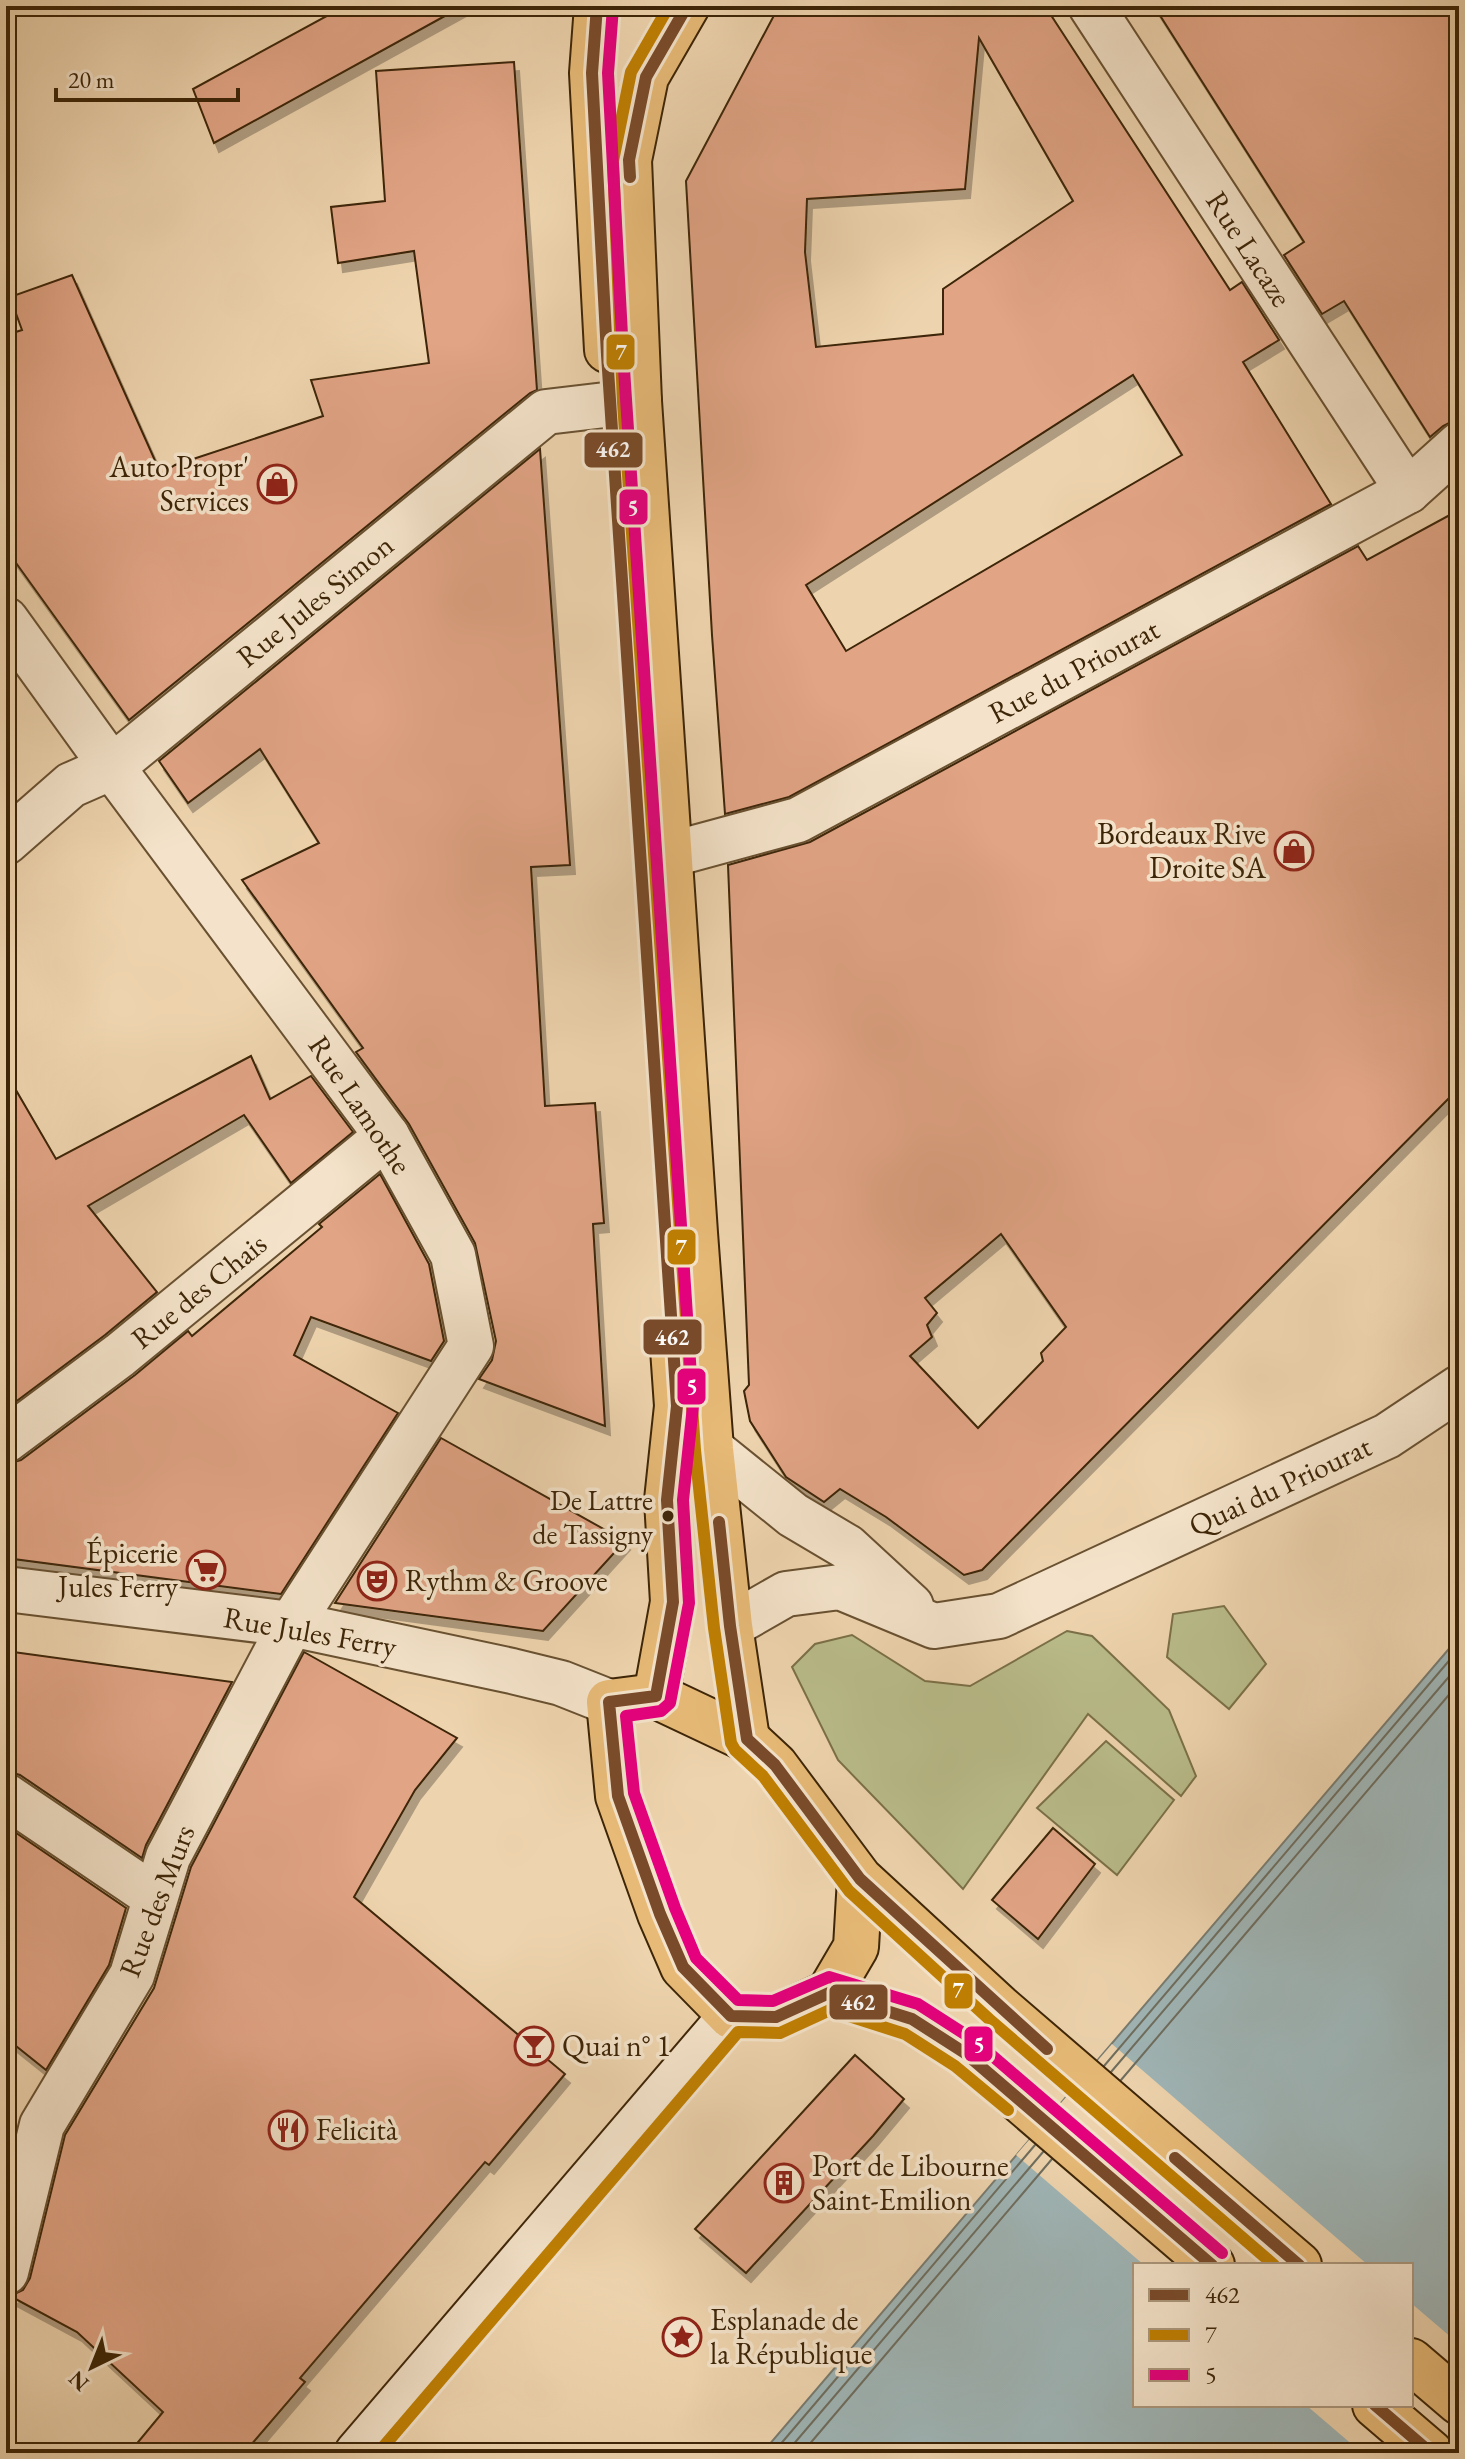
<svg xmlns="http://www.w3.org/2000/svg" width="1465" height="2459" font-family="'EB Garamond',serif">
<style>
.green{fill:#b9bc8a;stroke:#7b7048;stroke-width:2}
.water{fill:#9fb5b6;stroke:#787b70;stroke-width:2;fill-rule:evenodd}
.pier{fill:#eed4ae}
.lines{fill:none;stroke-linecap:round;stroke-linejoin:round}
.shore{stroke:#6e6d5e;stroke-width:2}
.building{fill:#e1a485;stroke:#3d2507;stroke-width:2;fill-rule:evenodd;filter:url(#shadow)}
.street-casing{stroke:#695131;stroke-width:48}
.secondary-casing{stroke:#3d2507;stroke-width:48}
.primary-casing{stroke:#3d2507;stroke-width:48}
.street{stroke:#f4e3ca;stroke-width:44}
.secondary{stroke:#f4e3ca;stroke-width:44}
.primary{stroke:#e7ba77;stroke-width:44}
.bus-1-casing{stroke:#f4e3ca;stroke-width:18}
.bus-2-casing{stroke:#f4e3ca;stroke-width:18}
.bus-3-casing{stroke:#f4e3ca;stroke-width:18}
.bus-1{stroke:#7a4b2a;stroke-width:12}
.bus-2{stroke:#bf7f02;stroke-width:12}
.bus-3{stroke:#e5007d;stroke-width:12}
.bus-dot{fill:#3d2507;stroke:#f4e3ca;stroke-width:3}
.labels{text-anchor:middle;stroke-width:7;stroke-linejoin:round;paint-order:stroke}
.bus-label{font-size:28px;fill:#3d2507;stroke:#f4e3ca;text-anchor:end}
.street-label{font-size:30px;fill:#3d2507;stroke:#f4e3ca}
.poi-label{font-size:30px;fill:#3d2507;stroke:#f4e3ca;text-anchor:start}
.line-badge{stroke:#f4e3ca;stroke-width:3}
.badge-label{font-size:22px;text-anchor:middle;font-weight:bold;fill:#fff}
</style>
<defs>
<filter id="shadow"><feDropShadow dx="5" dy="9" stdDeviation="0" flood-color="#0004"/></filter>
</defs>
<rect width="100%" height="100%" fill="#eed4ae"/>
<filter id="stains"><feTurbulence type="fractalNoise" baseFrequency=".0025" numOctaves="4"/><feColorMatrix values="0 0 0 0 .2 0 0 0 0 .09 0 0 0 0 .02 0 0 0 .5 -.17"/></filter>
<radialGradient id="worn" r=".72"><stop offset=".6" stop-color="#630" stop-opacity="0"/><stop offset="1" stop-color="#630" stop-opacity=".3"/></radialGradient>
<g class="green">
<path d="M1224 1606 1266 1664 1229 1709 1167 1657 1173 1614Z"/>
<path d="M1067 1631 1092 1636 1169 1710 1196 1776 1181 1796 1088 1714 963 1889 838 1760 792 1667 815 1644 852 1635 925 1681 970 1686Z"/>
<path d="M1106 1741 1174 1800 1117 1875 1037 1808Z"/>
</g>
<path class="water" d="M1459 1637V2453H762ZM1135 2265H1411V2405H1135Z"/>
<g class="pier">
<path d="M1112 2044 1368 2265H1144L1016 2155Z"/>
<path d="M1411 2303 1459 2344V2453H1362L1306 2405H1411Z"/>
</g>
<g class="lines">
<g class="shore">
<path d="M1104 2066 1459 1649"/>
<path d="M1111 2072 1459 1665"/>
<path d="M1121 2080 1459 1683"/>
<path d="M773 2453 1035 2145"/>
<path d="M786 2453 1043 2152"/>
<path d="M802 2453 1052 2159"/>
</g>
</g>
<g class="building">
<path d="M345 6H463L214 143 193 89Z"/>
<path d="M779 6H1045L1230 290 1242 282 1279 340 1243 362 1331 504 789 797 725 814 712 635 686 181ZM979 38 1073 201 943 289V334L816 347 805 252 807 199 965 189ZM1133 375 1182 455 846 651 806 585Z"/>
<path d="M1154 6H1459V421H1453L1443 426 1430 437 1344 301 1322 314 1284 255 1304 242Z"/>
<path d="M514 62 537 390 530 393 129 720 6 549V335L22 330 10 297 72 275 161 474 175 465 323 416 311 380 429 363 414 251 338 263 331 207 385 201 376 71Z"/>
<path d="M540 449 570 865 531 867 545 1106 595 1103 604 1223 593 1224 605 1426 479 1379 492 1360 496 1341 475 1243 409 1124 356 1052 363 1048 242 880 319 843 260 749 188 803 159 761Z"/>
<path d="M1459 510V1088L982 1570 964 1575 886 1517 840 1489 824 1502 786 1477 750 1421 744 1391 749 1385 728 865 810 842 1358 546 1367 560ZM1001 1234 1066 1327 1041 1353 1043 1361 978 1428 910 1356 932 1337 927 1325 937 1313 925 1298Z"/>
<path d="M251 1056 270 1099 311 1076 353 1132 291 1183 244 1115 88 1206 157 1292 105 1335 6 1409V1073L56 1159Z"/>
<path d="M380 1174 429 1264 444 1341 431 1361 311 1317 294 1355 398 1413 281 1594 6 1558V1464L21 1460 135 1375 188 1331 192 1336 322 1227 319 1224Z"/>
<path d="M441 1438 625 1541 543 1631 335 1603Z"/>
<path d="M6 1651 232 1682 146 1845 142 1858 20 1775 6 1771Z"/>
<path d="M304 1652 457 1738 415 1790 354 1897 565 2074 489 2165 485 2162 300 2378 305 2382 244 2453H129L163 2412 77 2332 10 2296 23 2290 30 2278 65 2135 154 1988 191 1867Z"/>
<path d="M6 1826 126 1908 109 1965 46 2070 6 2038Z"/>
<path d="M1053 1828 1095 1864 1038 1939 992 1900Z"/>
<path d="M855 2055 904 2099 873 2136 746 2273 695 2229Z"/>
</g>
<g class="lines">
<g class="street-casing">
<g id="street">
<path d="M1091 6 1408 491"/>
<path d="M6 620 112 767 387 1136 453 1255 471 1346 291 1624 168 1857 132 1975 42 2125 6 2272"/>
<path d="M6 842 71 785 112 767 546 412 639 401"/>
<path d="M669 855 798 820 1408 491 1459 445"/>
<path d="M6 1440 120 1355 387 1136"/>
<path d="M711 1449 793 1515 847 1547 911 1606"/>
<path d="M6 1589 291 1624 512 1671 561 1683 609 1702"/>
<path d="M730 1626 786 1594 840 1587 934 1626 999 1616 1387 1436 1459 1388"/>
<path d="M6 1796 155 1897"/>
</g>
</g>
<g class="secondary-casing">
<path id="secondary" d="M357 2453 731 2016"/>
</g>
<g class="primary-casing">
<g id="primary">
<path d="M597 6 592 73 607 350"/>
<path d="M687 6 646 77 629 160 639 401 695 1233 711 1449 730 1626 747 1739"/>
<path d="M656 1696 673 1602 667 1500 677 1406 673 1349"/>
<path d="M860 1879 856 1947 829 1993 776 2017 731 2016 683 1967 660 1914 618 1796 609 1702 656 1696 747 1739 775 1765 860 1879 999 2007 1299 2265"/>
<path d="M829 1993 912 2019 965 2053 1212 2265"/>
<path d="M1411 2361 1459 2402"/>
<path d="M1375 2405 1431 2453"/>
</g>
</g>
<use href="#street" class="street"/>
<use href="#secondary" class="secondary"/>
<use href="#primary" class="primary"/>
<g class="bus-1-casing">
<g id="bus-1">
<path d="M597 6 592 73 607 355 677 1406 667 1500 673 1602 656 1696 609 1702 618 1796 660 1914 683 1967 731 2016 776 2017 829 1993 912 2019 965 2053 1212 2265"/>
<path d="M630 177 629 160 646 77 687 6"/>
<path d="M719 1522 730 1626 747 1739 775 1765 860 1879 1047 2049"/>
<path d="M1175 2158 1299 2265"/>
<path d="M1375 2405 1431 2453"/>
</g>
</g>
<g class="bus-2-casing">
<g id="bus-2">
<path d="M669 6 631 72 613 161 623 402 695 1450 714 1628 731 1743 735 1750 763 1776 849 1891 989 2019 1274 2265"/>
<path d="M378 2453 738 2032 780 2033 830 2010 905 2034 955 2066 1008 2110"/>
</g>
</g>
<g class="bus-3-casing">
<path id="bus-3" d="M613 7 608 73 623 354 693 1406 683 1500 689 1603 670 1703 661 1711 626 1716 634 1793 675 1908 696 1958 738 2000 773 2001 829 1977 918 2004 974 2040 1222 2253"/>
</g>
<use href="#bus-1" class="bus-1"/>
<use href="#bus-2" class="bus-2"/>
<use href="#bus-3" class="bus-3"/>
</g>
<defs>
<g id="shop-ring" transform="scale(2)"><circle r="9.5" fill="#f4e3ca" stroke="#8f2418" stroke-width="1.5"/><path d="M-5-2.5h2.3a2.7 3.5 0 0 1 5.4 0H5L5.5 6h-11ZM-1.5-2.5h3a1.5 2.3 0 0 0-3 0Z" fill="#8f2418"/></g>
<g id="supermarket-ring" transform="scale(2)"><circle r="9.5" fill="#f4e3ca" stroke="#8f2418" stroke-width="1.5"/><path d="M-6-5.5h2.5l.6 2H6L4.5 2H-2.5L-4.4-4H-6ZM-1.5 3.2a1.3 1.3 0 1 0 .1 0ZM3 3.2a1.3 1.3 0 1 0 .1 0Z" fill="#8f2418"/></g>
<g id="theatre-ring" transform="scale(2)"><circle r="9.5" fill="#f4e3ca" stroke="#8f2418" stroke-width="1.5"/><path d="M-5-5.5Q0-4 5-5.5V0Q5 5 0 6Q-5 5-5 0ZM-3.3-2.5H-1v1.5H-3.3ZM1-2.5H3.3v1.5H1ZM-2.8 1Q0 5.5 2.8 1Z" fill="#8f2418"/></g>
<g id="bar-ring" transform="scale(2)"><circle r="9.5" fill="#f4e3ca" stroke="#8f2418" stroke-width="1.5"/><path d="M-6-5H6L.8 .8V4.5H3.5V6h-7V4.5H-.8V.8Z" fill="#8f2418"/></g>
<g id="restaurant-ring" transform="scale(2)"><circle r="9.5" fill="#f4e3ca" stroke="#8f2418" stroke-width="1.5"/><path d="M-5-6h1v4h1v-4h1v4h1v-4h1v5L-1.5 .5V6h-2V.5L-5-1ZM5-6V6H3V1.5H1.5Q1.5-4 5-6Z" fill="#8f2418"/></g>
<g id="building-ring" transform="scale(2)"><circle r="9.5" fill="#f4e3ca" stroke="#8f2418" stroke-width="1.5"/><path d="M-4-6H4V6H1V3H-1V6H-4ZM-2.5-4.3h1.7v1.8h-1.7ZM.8-4.3h1.7v1.8H.8ZM-2.5-1h1.7V.8h-1.7ZM.8-1h1.7V.8H.8Z" fill="#8f2418"/></g>
<g id="sight-ring" transform="scale(2)"><circle r="9.5" fill="#f4e3ca" stroke="#8f2418" stroke-width="1.5"/><path d="M0-6L1.8-2.2L6-1.7L2.9 1.2L3.7 5.4L0 3.3L-3.7 5.4L-2.9 1.2L-6-1.7L-1.8-2.2Z" fill="#8f2418"/></g>
</defs>
<g fill-rule="evenodd">
<use href="#shop-ring" x="277" y="484"/>
<use href="#shop-ring" x="1294" y="851"/>
<use href="#supermarket-ring" x="206" y="1570"/>
<use href="#theatre-ring" x="377" y="1581"/>
<use href="#bar-ring" x="534" y="2046"/>
<use href="#restaurant-ring" x="288" y="2130"/>
<use href="#building-ring" x="784" y="2183"/>
<use href="#sight-ring" x="682" y="2337"/>
</g>
<circle class="bus-dot" cx="668" cy="1516" r="7"/>
<g class="labels">
<g class="bus-label">
<text x="653" y="1510">De Lattre<tspan x="653" dy="34">de Tassigny</tspan></text>
</g>
<g class="street-label">
<text transform="translate(1249 249) rotate(57)" y="10">Rue Lacaze</text>
<text transform="translate(315 601) rotate(-39)" y="10">Rue Jules Simon</text>
<text transform="translate(1074 671) rotate(-28)" y="10">Rue du Priourat</text>
<text transform="translate(360 1105) rotate(56)" y="10">Rue Lamothe</text>
<text transform="translate(199 1291) rotate(-39)" y="10">Rue des Chais</text>
<text transform="translate(1280 1486) rotate(-25)" y="10">Quai du Priourat</text>
<text transform="translate(310 1632) rotate(10)" y="10">Rue Jules Ferry</text>
<text transform="translate(157 1901) rotate(-69)" y="10">Rue des Murs</text>
</g>
<g class="poi-label">
<text x="249" y="477" text-anchor="end">Auto Propr'<tspan x="249" dy="34">Services</tspan></text>
<text x="1266" y="844" text-anchor="end">Bordeaux Rive<tspan x="1266" dy="34">Droite SA</tspan></text>
<text x="178" y="1563" text-anchor="end">Épicerie<tspan x="178" dy="34">Jules Ferry</tspan></text>
<text x="405" y="1591">Rythm &amp; Groove</text>
<text x="562" y="2056">Quai n° 1</text>
<text x="316" y="2140">Felicità</text>
<text x="812" y="2176">Port de Libourne<tspan x="812" dy="34">Saint-Emilion</tspan></text>
<text x="710" y="2330">Esplanade de<tspan x="710" dy="34">la République</tspan></text>
</g>
</g>
<g class="line-badge">
<rect x="605" y="333" width="31" height="38" rx="8" fill="#bf7f02"/>
<rect x="583" y="431" width="61" height="38" rx="8" fill="#7a4b2a"/>
<rect x="618" y="488" width="31" height="38" rx="8" fill="#e5007d"/>
<rect x="666" y="1228" width="31" height="38" rx="8" fill="#bf7f02"/>
<rect x="642" y="1318" width="61" height="38" rx="8" fill="#7a4b2a"/>
<rect x="676" y="1367" width="31" height="39" rx="8" fill="#e5007d"/>
<rect x="943" y="1972" width="31" height="38" rx="8" fill="#bf7f02"/>
<rect x="828" y="1983" width="61" height="38" rx="8" fill="#7a4b2a"/>
<rect x="963" y="2025" width="31" height="38" rx="8" fill="#e5007d"/>
</g>
<g class="badge-label">
<text x="621" y="360">7</text>
<text x="613" y="457">462</text>
<text x="633" y="515">5</text>
<text x="681" y="1255">7</text>
<text x="672" y="1345">462</text>
<text x="692" y="1394">5</text>
<text x="958" y="1998">7</text>
<text x="858" y="2010">462</text>
<text x="979" y="2052">5</text>
</g>
<rect width="1465" height="2459" fill="none" stroke="#eed4ae" stroke-width="32"/>
<rect x="8" y="8" width="1449" height="2443" fill="none" stroke="#3d2507" stroke-width="4"/>
<rect x="16" y="16" width="1433" height="2427" fill="none" stroke="#3d2507" stroke-width="2"/>
<rect x="1133" y="2263" width="280" height="144" fill="#f4e3ca" stroke="#ab977c" stroke-width="2"/>
<rect x="1149" y="2289" width="40" height="12" fill="#7a4b2a" stroke="#ab977c" stroke-width="2"/>
<text x="1205" y="2303" font-size="24" fill="#3d2507">462</text>
<rect x="1149" y="2329" width="40" height="12" fill="#bf7f02" stroke="#ab977c" stroke-width="2"/>
<text x="1205" y="2343" font-size="24" fill="#3d2507">7</text>
<rect x="1149" y="2369" width="40" height="12" fill="#e5007d" stroke="#ab977c" stroke-width="2"/>
<text x="1205" y="2383" font-size="24" fill="#3d2507">5</text>
<g transform="translate(92 2367) rotate(223)" stroke="#f4e3ca" stroke-width="6" paint-order="stroke">
<path d="M0-6L14 30L0 20L-14 30Z" fill="#3d2507"/>
<text y="-12" font-size="22" font-weight="bold" text-anchor="middle" fill="#3d2507">N</text>
</g>
<path d="M56 88v12h182v-12" fill="none" stroke="#3d2507" stroke-width="4"/>
<text x="68" y="88" font-size="24" fill="#3d2507" stroke="#f4e3ca" stroke-width="6" paint-order="stroke">20 m</text>
<rect width="100%" height="100%" filter="url(#stains)"/>
<rect width="100%" height="100%" fill="url(#worn)"/>
</svg>
